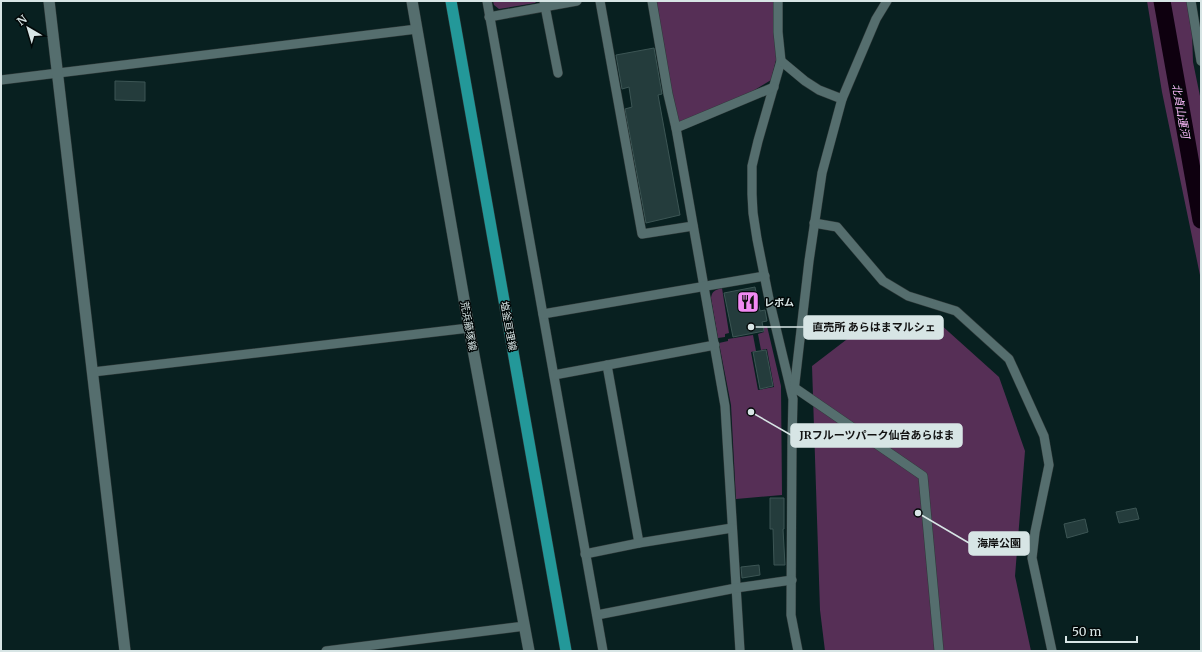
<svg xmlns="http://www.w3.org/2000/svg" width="1202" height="652" font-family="Merriweather,'Noto Sans JP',serif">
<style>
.green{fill:#562f56}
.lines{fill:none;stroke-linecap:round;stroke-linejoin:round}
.river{stroke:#0e000f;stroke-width:17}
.building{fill:#243c3c;stroke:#3c5554}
.minor-casing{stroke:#2f3939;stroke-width:10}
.tertiary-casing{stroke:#2f3939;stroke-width:12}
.primary-casing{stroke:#2f3939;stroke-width:12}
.minor{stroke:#556e6e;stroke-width:9}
.tertiary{stroke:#556e6e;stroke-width:11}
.primary{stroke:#239899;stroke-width:11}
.labels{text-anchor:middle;stroke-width:3;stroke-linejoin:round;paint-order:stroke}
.poi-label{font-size:10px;font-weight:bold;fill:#d7e5e5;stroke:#020808;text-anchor:start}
.street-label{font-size:10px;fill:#d7e5e5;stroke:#020808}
.water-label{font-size:11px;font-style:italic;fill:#fab9fa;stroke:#020808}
.leader{fill:none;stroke:#d7e5e5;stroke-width:1.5}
.callout-dot{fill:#d7e5e5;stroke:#020808;stroke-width:1.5}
.callout{fill:#d7e5e5;stroke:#d7e5e5;stroke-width:1.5}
.callout-label{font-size:11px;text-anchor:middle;font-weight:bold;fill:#111}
</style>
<rect width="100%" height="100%" fill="#082020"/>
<g class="green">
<path d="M493 1H537L535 3 499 9 494 5Z"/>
<path d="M654 1H775L777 56 771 80 753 91 681 123 675 119Z"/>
<path d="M1147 1H1191L1193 62 1201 101V280L1162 92Z"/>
<path d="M722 288 729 333 725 334V337L718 338 711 298C712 291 715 290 722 288Z"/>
<path d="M876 317 940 324 999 377 1025 451 1015 576 1031 651H825L820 610 812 366Z"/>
<path d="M763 326H767L781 386 782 495 736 499 731 405 719 343 728 341V339L753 335 756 351 751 352 758 390 774 387 767 349 761 350 758 334 764 332Z"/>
</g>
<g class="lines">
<path class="river" d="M1162 1 1201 220"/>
</g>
<g class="building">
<path d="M654 48 662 94 658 95 680 215 646 223 625 109 632 107 629 87 622 89 616 55Z"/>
<path d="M115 81 145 82V101L115 100Z"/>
<path d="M755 287 760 311 765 310 767 321 762 322 764 331 733 337 724 293Z"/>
<path d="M766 350 773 386 760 389 753 352Z"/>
<path d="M770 498H784V529H783L785 565H774L773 529H770Z"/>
<path d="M1136 508 1139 519 1119 523 1116 512Z"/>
<path d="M1085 519 1088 532 1067 538 1064 524Z"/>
<path d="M759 565 760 575 742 578 741 567Z"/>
</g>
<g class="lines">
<g class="minor-casing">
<g id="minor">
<path d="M487 1 603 651"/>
<path d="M544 1 558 73"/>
<path d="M600 1 642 234 693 226"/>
<path d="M652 1 668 94 676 128 725 406 740 651"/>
<path d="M778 1V32L781 61 758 141 752 166V194L753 213 757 239 769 299 793 399 792 441 791 615 798 651"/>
<path d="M1191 1 1201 61"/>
<path d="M489 17 577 1"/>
<path d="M781 61 805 81 819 90 842 99"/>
<path d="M1 80 417 29"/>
<path d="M676 128 774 87"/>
<path d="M814 223 837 227 883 281 908 296 956 311 1009 359 1044 436 1049 465 1035 532 1032 558 1052 651"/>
<path d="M543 314 765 276"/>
<path d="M607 365 639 543"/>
<path d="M93 372 469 328"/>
<path d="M554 375 715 345"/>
<path d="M795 388 923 476 939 651"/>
<path d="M794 391 809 261 822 173 842 99 876 19 887 1"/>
<path d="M585 554 639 543 732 528"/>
<path d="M597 615 736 588 792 580"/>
<path d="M326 651 525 626"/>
</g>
</g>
<g class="tertiary-casing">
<g id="tertiary">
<path d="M49 1 125 651"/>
<path d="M412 1 469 328 529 651"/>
</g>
</g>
<g class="primary-casing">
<path id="primary" d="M451 1 566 651"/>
</g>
<use href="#minor" class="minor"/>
<use href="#tertiary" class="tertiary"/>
<use href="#primary" class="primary"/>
</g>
<defs>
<g id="restaurant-square" transform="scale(1.15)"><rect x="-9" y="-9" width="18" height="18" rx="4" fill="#f28af3" stroke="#020808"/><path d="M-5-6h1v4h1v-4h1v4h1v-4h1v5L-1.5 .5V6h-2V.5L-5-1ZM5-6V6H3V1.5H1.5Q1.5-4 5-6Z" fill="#111"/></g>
</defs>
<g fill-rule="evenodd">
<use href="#restaurant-square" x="748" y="302"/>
</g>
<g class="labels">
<g class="poi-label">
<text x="764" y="306">レポム</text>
</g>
<g class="street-label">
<text transform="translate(469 326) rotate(80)" y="4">荒浜藤塚線</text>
<text transform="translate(509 326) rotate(80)" y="4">塩釜亘理線</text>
</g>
<g class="water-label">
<text transform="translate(1181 111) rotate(80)" y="4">北貞山運河</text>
</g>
</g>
<path class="leader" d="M751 327L804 327M751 412L791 435M918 513L969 543"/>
<g class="callout-dot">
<circle cx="751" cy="327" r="4"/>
<circle cx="751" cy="412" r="4"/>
<circle cx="918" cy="513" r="4"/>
</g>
<g class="callout">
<rect x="804" y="316" width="139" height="23" rx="4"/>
<rect x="791" y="424" width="171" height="23" rx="4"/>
<rect x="969" y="532" width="60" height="23" rx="4"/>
</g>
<g class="callout-label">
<text x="874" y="331">直売所 あらはまマルシェ</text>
<text x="877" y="439">JRフルーツパーク仙台あらはま</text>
<text x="999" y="547">海岸公園</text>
</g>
<rect width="1202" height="652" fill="none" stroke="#d7e5e5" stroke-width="4"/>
<g transform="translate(28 28) rotate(322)" stroke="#020808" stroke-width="3" paint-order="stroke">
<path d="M0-3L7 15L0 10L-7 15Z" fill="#d7e5e5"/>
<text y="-6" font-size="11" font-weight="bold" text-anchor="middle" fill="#d7e5e5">N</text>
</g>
<path d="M1066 636v6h71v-6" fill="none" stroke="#d7e5e5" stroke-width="2"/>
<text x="1072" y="636" font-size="12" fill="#d7e5e5" stroke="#020808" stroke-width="3" paint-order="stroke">50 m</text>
</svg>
